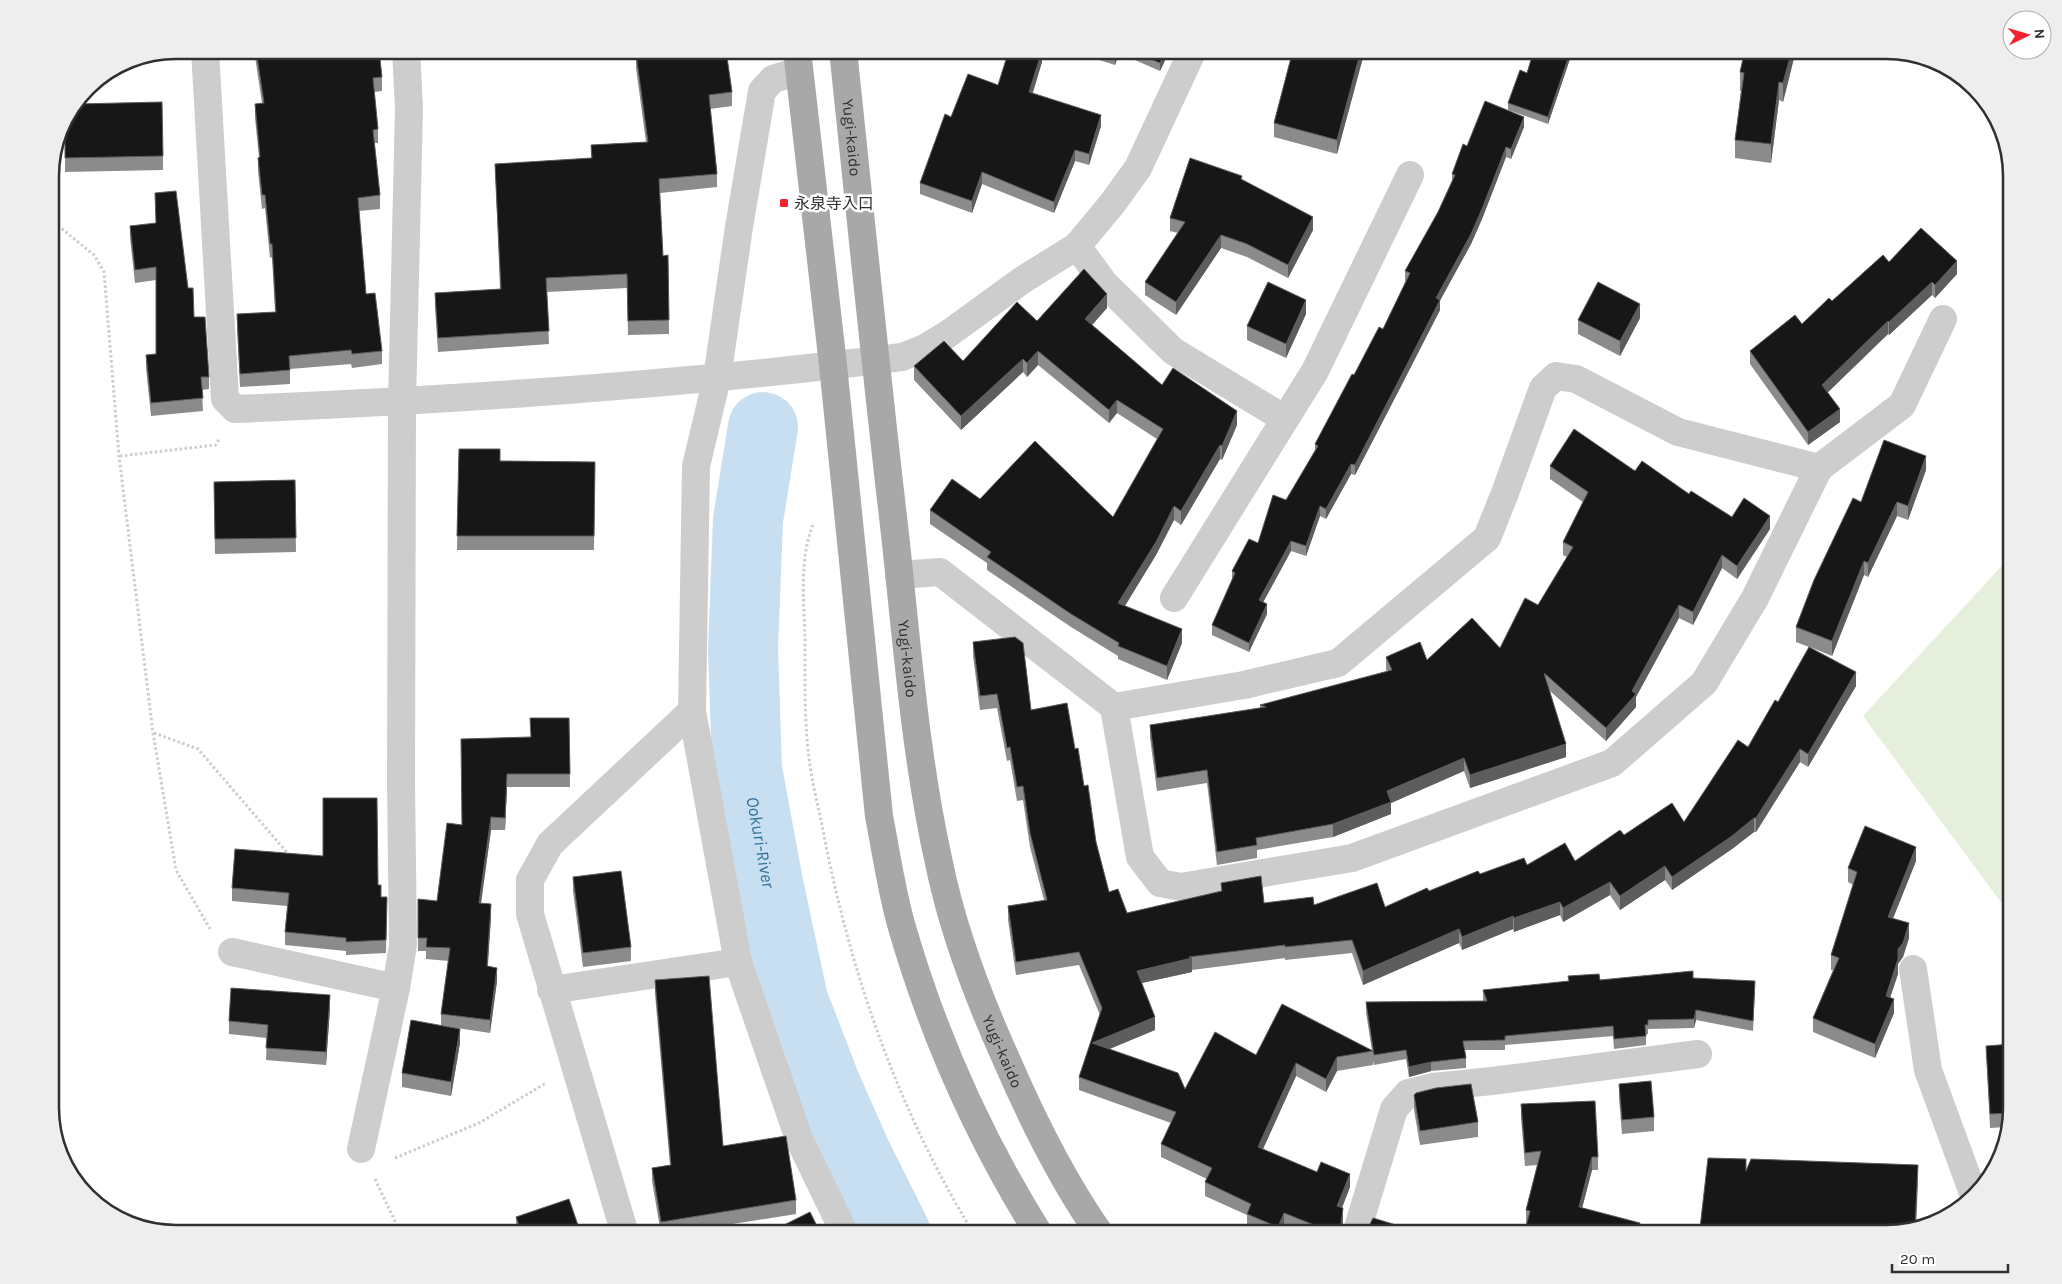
<svg xmlns="http://www.w3.org/2000/svg" width="2062" height="1284" font-family="Karla,'Noto Sans JP',sans-serif">
<style>
.green{fill:#e6eedc}
.lines{fill:none;stroke-linecap:round;stroke-linejoin:round}
.river{stroke:#c7dff0;stroke-width:70}
.path{stroke:#cdcdcd;stroke-width:3;stroke-dasharray:2.5 2.5;stroke-linecap:butt}
.street{stroke:#cdcdcd;stroke-width:28}
.primary{stroke:#a8a8a8;stroke-width:28}
.wall{fill:#8b8b8b}
.shaded-wall{fill:#5d5d5d}
.building{fill:#171717;stroke:#5d5d5d}
.poi-dot{fill:#f72230;stroke:#fff;stroke-width:2}
.labels{text-anchor:middle;stroke-width:5;stroke-linejoin:round;paint-order:stroke}
.street-label{font-size:16px;fill:#303030;stroke:#fff}
.poi-label{font-size:16px;fill:#303030;stroke:#fff;text-anchor:start}
.water-label{font-size:18px;font-style:italic;fill:#35729a;stroke:#fff}
.rim{fill:none;stroke:#303030;stroke-width:2.5}
</style>
<rect width="100%" height="100%" fill="#fff"/>
<path class="green" d="M2012 555V917L1863 716Z"/>
<g class="lines">
<path class="river" id="s1" d="M763 427 748 520 743 648 747 769 768 883 793 1000 826 1086 857 1156 896 1234"/>
<g class="path">
<path d="M50 219 94 255 104 272 119 456 153 733 176 870 210 929"/>
<path d="M120 456 216 445 219 439"/>
<path d="M813 525C799 559 804 602 805 638 805 680 804 724 810 766 813 786 818 806 822 825 849 969 897 1109 974 1234"/>
<path d="M154 733 198 749 290 856"/>
<path d="M395 1158 479 1123 546 1083"/>
<path d="M375 1179 401 1234"/>
</g>
<g class="street">
<path d="M205 50 225 399 235 409C457 400 681 385 902 357L925 348 948 334 1021 281 1077 246 1112 204 1138 168 1193 50"/>
<path d="M1077 246 1104 283 1173 351 1285 419"/>
<path d="M899 575 940 572 1114 707 1244 685 1338 663 1487 538 1505 493 1543 388 1556 376 1576 379 1678 432 1819 468 1902 405 1943 319"/>
<path d="M1174 598 1315 371 1410 175"/>
<path d="M1114 707 1140 857 1160 883 1181 887 1352 858 1612 763 1704 683 1755 598 1819 468"/>
<path d="M692 711 738 962 799 1139 845 1234"/>
<path d="M232 952 396 988"/>
<path d="M1913 969 1928 1070 1973 1193"/>
<path d="M551 990 738 962"/>
<path d="M361 1149 396 988 403 945 401 784 402 403 409 108 406 50"/>
<path d="M625 1234 530 914V880L550 844 692 711 696 466 717 378 739 227 762 91 773 79 799 71"/>
<path d="M1356 1234 1394 1109 1408 1093 1433 1087 1492 1081 1698 1054"/>
</g>
<g class="primary">
<path d="M797 50 833 365 879 816C886 852 891 888 901 924 932 1032 979 1138 1039 1234"/>
<path id="s2" d="M843 50C860 211 876 373 895 534 907 644 915 755 939 863 953 932 978 997 1007 1061 1033 1121 1062 1180 1100 1234"/>
</g>
</g>
<g class="wall">
<path d="M254 50H379L382 77V91L374 92 378 129V143H374L380 195V209L359 211 366 294 382 351V364L352 368 351 364 290 369V384L240 387 237 328V314L275 312 272 257 270 258 265 208 262 209 258 171V158L259 157 255 118V104L262 103Z"/>
<path d="M646 50H726L732 92V106L710 109 717 174V187L660 193 663 256 668 255 669 334 628 335 627 288 547 292 549 344 438 352 435 307V293L500 289 495 164 591 158V145L646 142 636 68V54L647 53Z"/>
<path d="M1078 50H1170L1160 71 1119 53 1115 65 1078 53Z"/>
<path d="M1293 50H1365L1337 154 1274 137V123Z"/>
<path d="M1534 50H1573L1548 124 1508 110V103L1527 73Z"/>
<path d="M1745 50H1796L1783 102 1779 100 1771 163 1735 158V140L1741 91H1740V72Z"/>
<path d="M1042 62 1033 93 1101 126 1089 165 1075 161 1054 213 982 184 972 213 920 194V183L951 117Z"/>
<path d="M65 120 163 156V170L65 172Z"/>
<path d="M1524 127 1511 159 1506 157 1482 219 1471 244 1440 300V310L1398 392 1355 475 1351 474 1326 519 1320 516 1306 556 1291 551 1263 602 1267 614 1249 652 1212 635V625L1232 581V571L1258 543 1286 500 1315 450V444L1354 375 1383 329 1406 281H1405V271L1438 212 1452 181V174L1467 146Z"/>
<path d="M1242 180 1313 230 1288 278 1247 257 1221 248 1176 315 1145 295V282L1178 233 1170 231V218Z"/>
<path d="M130 226 188 288 194 317 209 377V389L202 390 203 411 151 416 146 368V355L156 354V280L135 283 130 238Z"/>
<path d="M1889 262 1957 274 1935 298 1932 295 1889 335 1888 334 1828 392 1840 422 1808 445 1750 364V351L1802 324 1832 301Z"/>
<path d="M1107 308 1092 325 1162 385 1237 425 1222 460 1220 459 1181 525 1174 520 1156 555 1125 606 1182 643 1167 680 1118 659V656L1071 627 987 570V563L930 524V510L980 499 1113 517 1157 439 1117 413 1109 423 1038 365 1027 377 1023 372 961 430 914 380V366L963 361 1037 321Z"/>
<path d="M1306 314 1286 358 1247 340V326Z"/>
<path d="M1640 318 1620 356 1578 334V320Z"/>
<path d="M459 449 500 461 595 462 594 550H457Z"/>
<path d="M1550 466 1635 471 1689 494 1732 517 1770 529 1737 579 1722 568 1693 625 1679 618 1636 697V707L1606 741 1550 691 1566 757 1470 788 1464 771 1391 803V814L1333 837 1257 850V858L1217 865 1207 783 1157 791 1150 738V725L1260 708V705L1387 672 1386 669V657L1427 660 1500 648 1538 605 1567 557 1563 555V542L1583 502 1550 479Z"/>
<path d="M1926 470 1908 520 1897 516 1868 577 1864 575 1832 656 1810 647 1856 686 1808 767 1800 762 1756 832H1754L1732 849 1672 890 1665 880 1620 910 1610 895 1563 922 1560 915 1514 932 1513 929 1462 950 1459 943 1363 985 1352 953 1285 960V958L1192 970V972L1142 983 1155 1030 1110 1049 1185 1089 1256 1055 1372 1051 1366 1012V1002L1483 1001V990L1600 980 1693 978 1755 991 1753 1031 1696 1020 1694 1028 1648 1029V1034H1646V1045L1614 1049 1613 1036 1505 1045V1050H1465L1466 1058V1068L1431 1071 1409 1077 1406 1059 1374 1065 1373 1061V1065L1337 1071 1326 1092 1296 1076 1263 1149 1350 1187 1342 1208 1343 1222V1227L1345 1232 1349 1234H1304L1284 1226 1281 1234H1263L1247 1227V1215L1205 1196V1182L1207 1179 1161 1157V1144L1171 1123 1079 1090V1077L1100 1015 1079 965 1016 975 1008 920V906L1044 900 1030 847 1023 800 1017 801 1010 760 1007 761 997 708 980 710 973 656V642L1031 710 1075 749 1084 786 1096 842 1109 892 1127 913 1221 891V883L1264 903 1314 905 1385 907 1480 874 1527 865 1575 861 1624 835 1684 822 1748 747 1778 702 1809 647 1796 642V627L1861 502Z"/>
<path d="M295 480 296 552 215 554 214 482Z"/>
<path d="M569 718 570 787H507L505 830H491L481 904 491 917 487 967 497 981 490 1033 457 1028 460 1043 451 1096 402 1087V1073L441 1026V1014L449 961 426 959V951H418V899L437 901 462 825 531 737Z"/>
<path d="M1916 861 1893 918 1909 938 1903 957 1898 964V974L1890 997 1894 1013 1875 1058 1813 1032V1018L1833 970H1831V955L1853 885 1848 882V868Z"/>
<path d="M573 877 631 947V961L583 967 573 891Z"/>
<path d="M378 885 381 897H387L386 953 346 955V951L285 945V932L287 906 232 901V888Z"/>
<path d="M655 980 723 1146 796 1200V1214L670 1234H661L652 1181V1168L670 1165 655 994Z"/>
<path d="M330 1008 326 1065 266 1060 267 1038 229 1034V1021Z"/>
<path d="M1986 1046 2012 1109 2007 1127 1990 1128Z"/>
<path d="M1619 1084 1654 1117V1131L1622 1134 1619 1098Z"/>
<path d="M1414 1095 1478 1122V1137L1420 1145 1414 1110Z"/>
<path d="M1521 1104 1598 1157V1170H1592L1582 1208 1640 1234 1526 1223V1210L1538 1165 1525 1166 1521 1118Z"/>
<path d="M1746 1169 1918 1183 1916 1226 1887 1234H1700V1228Z"/>
<path d="M516 1217 581 1234H517L516 1231Z"/>
<path d="M782 1226 821 1234H782Z"/>
</g>
<g class="shaded-wall">
<path d="M1118 50H1119V53L1115 65V57Z"/>
<path d="M1166 50H1170L1160 71V63Z"/>
<path d="M1361 50H1365L1337 154V140Z"/>
<path d="M1571 50H1573L1548 124V117Z"/>
<path d="M1792 50H1796L1783 102V83Z"/>
<path d="M1042 51V62L1029 104V92Z"/>
<path d="M1779 82V100L1771 163V144Z"/>
<path d="M1101 115V126L1089 165V154Z"/>
<path d="M1524 117V127L1511 159V149Z"/>
<path d="M1506 147V157L1482 219 1471 244 1436 308V298Z"/>
<path d="M1075 150V161L1054 213V202Z"/>
<path d="M982 172V184L972 213V201Z"/>
<path d="M1313 217V230L1288 278V265Z"/>
<path d="M1221 235V248L1176 315V302Z"/>
<path d="M1957 261V274L1935 298V285Z"/>
<path d="M1932 282V295L1889 335V322Z"/>
<path d="M1107 294V308L1085 333V319Z"/>
<path d="M1306 300V314L1286 358V344Z"/>
<path d="M1440 300V310L1398 392 1355 475V465Z"/>
<path d="M1640 304V318L1620 356V341Z"/>
<path d="M1888 321V334L1822 398V385Z"/>
<path d="M1038 351V365L1027 377V363Z"/>
<path d="M1023 359V372L961 430V416Z"/>
<path d="M1117 400V413L1109 423V410Z"/>
<path d="M1840 409V422L1808 445V432Z"/>
<path d="M1237 411V425L1222 460V446Z"/>
<path d="M1220 445V459L1181 525V511Z"/>
<path d="M1926 456V470L1908 520V506Z"/>
<path d="M1351 464V474L1326 519V509Z"/>
<path d="M1897 502V516L1868 577V563Z"/>
<path d="M1174 506V520L1156 555 1118 617V603Z"/>
<path d="M1320 506V516L1306 556V546Z"/>
<path d="M1770 516V529L1737 579V566Z"/>
<path d="M1291 541V551L1259 610V600Z"/>
<path d="M1722 555V568L1693 625V612Z"/>
<path d="M1864 561V575L1832 656V641Z"/>
<path d="M1267 604V614L1249 652V643Z"/>
<path d="M1679 605V618L1636 697V707L1606 741V728L1632 691Z"/>
<path d="M1182 629V643L1167 680V666Z"/>
<path d="M1856 672V686L1808 767V754Z"/>
<path d="M1566 744V757L1470 788V775Z"/>
<path d="M1800 749V762L1756 832V818Z"/>
<path d="M1464 758V771L1391 803V814L1333 837V824L1387 791Z"/>
<path d="M507 774V787L505 830V818Z"/>
<path d="M491 817V830L479 916V903Z"/>
<path d="M1754 818V832L1732 849 1672 890V877Z"/>
<path d="M1916 847V861L1888 931V917Z"/>
<path d="M1665 866V880L1620 910V896Z"/>
<path d="M1610 882V895L1563 922V908Z"/>
<path d="M1560 902V915L1514 932V918Z"/>
<path d="M491 904V917L487 979V966Z"/>
<path d="M1513 916V929L1462 950V937Z"/>
<path d="M1909 923V938L1903 957 1898 964V974L1886 1010V996L1898 949Z"/>
<path d="M1459 929V943L1363 985V971Z"/>
<path d="M1192 958V972L1137 984V971Z"/>
<path d="M497 968V981L490 1033V1020Z"/>
<path d="M330 995V1008L326 1065V1052Z"/>
<path d="M1894 999V1013L1875 1058V1044Z"/>
<path d="M1696 1010V1020L1694 1028V1019Z"/>
<path d="M1155 1017V1030L1092 1056V1043Z"/>
<path d="M460 1029V1043L451 1096V1082Z"/>
<path d="M1337 1057V1071L1326 1092V1079Z"/>
<path d="M1431 1062V1071L1409 1077V1067Z"/>
<path d="M1296 1063V1076L1258 1160V1147Z"/>
<path d="M1592 1157V1170L1579 1220V1207Z"/>
<path d="M1918 1165 1916 1226H1915Z"/>
<path d="M1350 1174V1187L1337 1220V1206Z"/>
<path d="M1343 1208V1222L1342 1234 1341 1225Z"/>
<path d="M1284 1213V1226L1281 1234H1278V1227Z"/>
<path d="M1640 1223V1234H1637Z"/>
</g>
<g class="building">
<path d="M256 50H379L382 77 373 78 378 129 373 130 380 195 358 198 366 294 375 293 382 351 352 354 351 350 289 356 290 370 240 374 237 314 276 312 272 244H270L265 195H262L258 158 260 157 255 104 264 103Z"/>
<path d="M647 50H726L732 92 709 95 717 174 659 179 663 256 668 255 669 320 628 321 627 274 546 278 549 331 438 338 435 293 501 289 495 164 592 158 591 145 648 142 636 54 648 53Z"/>
<path d="M1009 50H1040L1042 51 1029 92 1101 115 1089 154 1075 150 1054 202 982 172 972 201 920 183 945 114 951 117 968 74 998 85Z"/>
<path d="M1093 50H1118L1115 57Z"/>
<path d="M1129 50H1166L1160 63Z"/>
<path d="M1293 50H1361L1337 140 1274 123Z"/>
<path d="M1534 50H1571L1548 117 1508 103 1520 70 1527 73Z"/>
<path d="M1745 50H1792L1783 83 1779 82 1771 144 1735 140 1744 73 1740 72Z"/>
<path d="M1485 101 1524 117 1511 149 1506 147 1482 209 1471 234 1436 298 1440 300 1398 382 1355 465 1351 464 1326 509 1320 506 1306 546 1291 541 1259 600 1267 604 1249 643 1212 625 1235 573 1232 571 1249 539 1258 543 1273 495 1286 500 1318 446 1315 444 1352 374 1354 375 1379 327 1383 329 1410 273 1405 271 1438 212 1455 175 1452 174 1463 144 1467 146Z"/>
<path d="M162 102 163 156 65 158V119L76 104Z"/>
<path d="M1190 158 1242 176 1241 179 1313 217 1288 265 1247 244 1221 235 1176 302 1145 282 1185 222 1170 218Z"/>
<path d="M176 191 188 288H193L194 317H205L209 377H201L203 398 151 403 146 355 156 354V267L135 270 130 226 156 223 155 193Z"/>
<path d="M1921 228 1957 261 1935 285 1932 282 1889 322 1888 321 1822 385 1840 409 1808 432 1750 351 1795 315 1802 324 1829 298 1832 301 1883 255 1889 262Z"/>
<path d="M1084 269 1107 294 1085 319 1162 385 1173 368 1237 411 1222 446 1220 445 1181 511 1174 506 1156 542 1118 603 1182 629 1167 666 1118 646 1119 643 1071 614 987 557 991 552 930 510 952 479 980 499 1035 441 1113 517 1163 429 1117 400 1109 410 1038 351 1027 363 1023 359 961 416 914 366 944 341 963 361 1017 302 1037 321Z"/>
<path d="M1268 282 1306 300 1286 344 1247 326Z"/>
<path d="M1598 282 1640 304 1620 341 1578 320Z"/>
<path d="M1574 429 1635 471 1642 461 1689 494 1691 491 1732 517 1744 498 1770 516 1737 566 1722 555 1693 612 1679 605 1632 691 1636 694 1606 728 1544 673 1566 744 1470 775 1464 758 1387 791 1391 802 1333 824 1256 838 1257 845 1217 852 1207 770 1157 778 1150 725 1266 707 1260 705 1392 670 1386 657 1420 642 1427 660 1472 618 1500 648 1525 598 1538 605 1573 547 1563 542 1588 492 1550 466Z"/>
<path d="M1884 440 1926 456 1908 506 1897 502 1868 563 1864 561 1832 641 1796 627 1814 580 1853 498 1861 502Z"/>
<path d="M459 449H500V461L595 462 594 536H457Z"/>
<path d="M295 480 296 538 215 539 214 482Z"/>
<path d="M1015 637 1023 643 1031 710 1067 703 1075 749 1078 748 1084 786 1088 785 1096 842 1109 892 1118 889 1127 913 1222 891 1221 883 1261 876 1264 903 1313 897 1314 905 1377 883 1385 907 1427 888 1429 891 1478 871 1480 874 1524 858 1527 865 1565 843 1575 861 1620 830 1624 835 1672 803 1684 822 1738 740 1748 747 1775 700 1778 702 1809 647 1856 672 1808 754 1800 749 1756 818H1754L1732 836 1672 877 1665 866 1620 896 1610 882 1563 908 1560 902 1514 918 1513 916 1462 937 1459 929 1363 971 1352 940 1285 947V945L1189 957 1192 958 1137 971 1155 1017 1092 1043 1178 1073 1185 1089 1215 1032 1256 1055 1282 1004 1373 1051 1337 1057 1326 1079 1296 1063 1258 1147 1317 1172 1321 1162 1350 1174 1337 1206 1343 1208 1341 1225 1345 1232 1349 1234H1337L1284 1213 1278 1227 1247 1214 1251 1204 1205 1182 1212 1168 1161 1144 1176 1112 1079 1077 1102 1008 1079 952 1016 962 1008 906 1047 900 1030 833 1023 786 1017 787 1010 747 1007 748 997 694 980 696 973 642Z"/>
<path d="M530 718H569L570 774H507L505 818 491 817 479 903 491 904 487 966 497 968 490 1020 441 1014 450 948 426 947 427 938H418V899L437 901 447 823 462 825 461 739 531 737Z"/>
<path d="M323 798H377L378 885H381V897H387L386 940 346 942V938L285 932 289 893 232 888 235 849 323 856Z"/>
<path d="M1865 826 1916 847 1888 917 1909 923 1903 943 1898 949V959L1886 996 1894 999 1875 1044 1813 1018 1839 958 1831 955 1857 872 1848 868Z"/>
<path d="M621 871 631 947 583 953 573 877Z"/>
<path d="M1693 971V978L1755 981 1753 1021 1696 1010 1694 1019 1648 1020V1025H1645L1646 1036 1614 1039 1613 1026 1505 1036V1040L1463 1041 1466 1058 1431 1062 1409 1067 1406 1050 1374 1055 1366 1002 1487 1001 1483 990 1569 981 1568 976 1599 974 1600 980Z"/>
<path d="M709 976 723 1146 786 1136 796 1200 661 1222 652 1168 671 1165 655 980Z"/>
<path d="M231 988 330 995 326 1052 266 1048 268 1025 229 1021Z"/>
<path d="M411 1020 460 1029 451 1082 402 1073Z"/>
<path d="M2012 1044V1109L2011 1113 1990 1114 1986 1046Z"/>
<path d="M1651 1081 1654 1117 1622 1120 1619 1084Z"/>
<path d="M1471 1084 1478 1122 1420 1131 1414 1095 1416 1093 1436 1088Z"/>
<path d="M1595 1101 1598 1157H1592L1579 1207 1640 1223 1637 1234H1524L1530 1211 1526 1210 1541 1151 1525 1153 1521 1104Z"/>
<path d="M1708 1158 1746 1159V1171L1751 1159 1918 1165 1915 1226 1887 1234H1859L1700 1228Z"/>
<path d="M569 1199 581 1234H522L516 1217Z"/>
<path d="M810 1212 821 1234H787L782 1226Z"/>
<path d="M1373 1218 1426 1234H1363L1366 1232Z"/>
</g>
<rect class="poi-dot" x="779" y="198" width="10" height="10" rx="2.5"/>
<g class="labels">
<g class="street-label">
<text dy="6" stroke="none"><textPath href="#s2" startOffset="88">Yugi-kaido</textPath></text>
<text dy="6" stroke="none"><textPath href="#s2" startOffset="612">Yugi-kaido</textPath></text>
<text dy="6" stroke="none"><textPath href="#s2" startOffset="1018">Yugi-kaido</textPath></text>
</g>
<g class="poi-label">
<text x="794" y="209">永泉寺入口</text>
</g>
<g class="water-label">
<text dy="6" stroke="none"><textPath href="#s1" startOffset="418">Ookuri-River</textPath></text>
</g>
</g>
<path d="M0 0H2062V1284H0ZM176 59H1886A117 117 0 0 1 2003 176V1108A117 117 0 0 1 1886 1225H176A117 117 0 0 1 59 1108V176A117 117 0 0 1 176 59Z" fill="#eee" fill-rule="evenodd"/>
<path class="rim" d="M176 59H1886A117 117 0 0 1 2003 176V1108A117 117 0 0 1 1886 1225H176A117 117 0 0 1 59 1108V176A117 117 0 0 1 176 59Z"/>
<g transform="translate(2027 35) rotate(85)"><circle r="24" fill="#ffffff" stroke="#acacac"/>
<path d="M0-4L9 19L0 12L-9 19Z" fill="#f72230"/>
<text y="-8" font-size="14" font-weight="bold" text-anchor="middle" fill="#303030">N</text>
</g>
<path d="M1892 1264v8h116v-8" fill="none" stroke="#303030" stroke-width="2.5"/>
<text x="1900" y="1264" font-size="15" fill="#303030" stroke="#ffffff" stroke-width="4" paint-order="stroke">20 m</text>
</svg>
